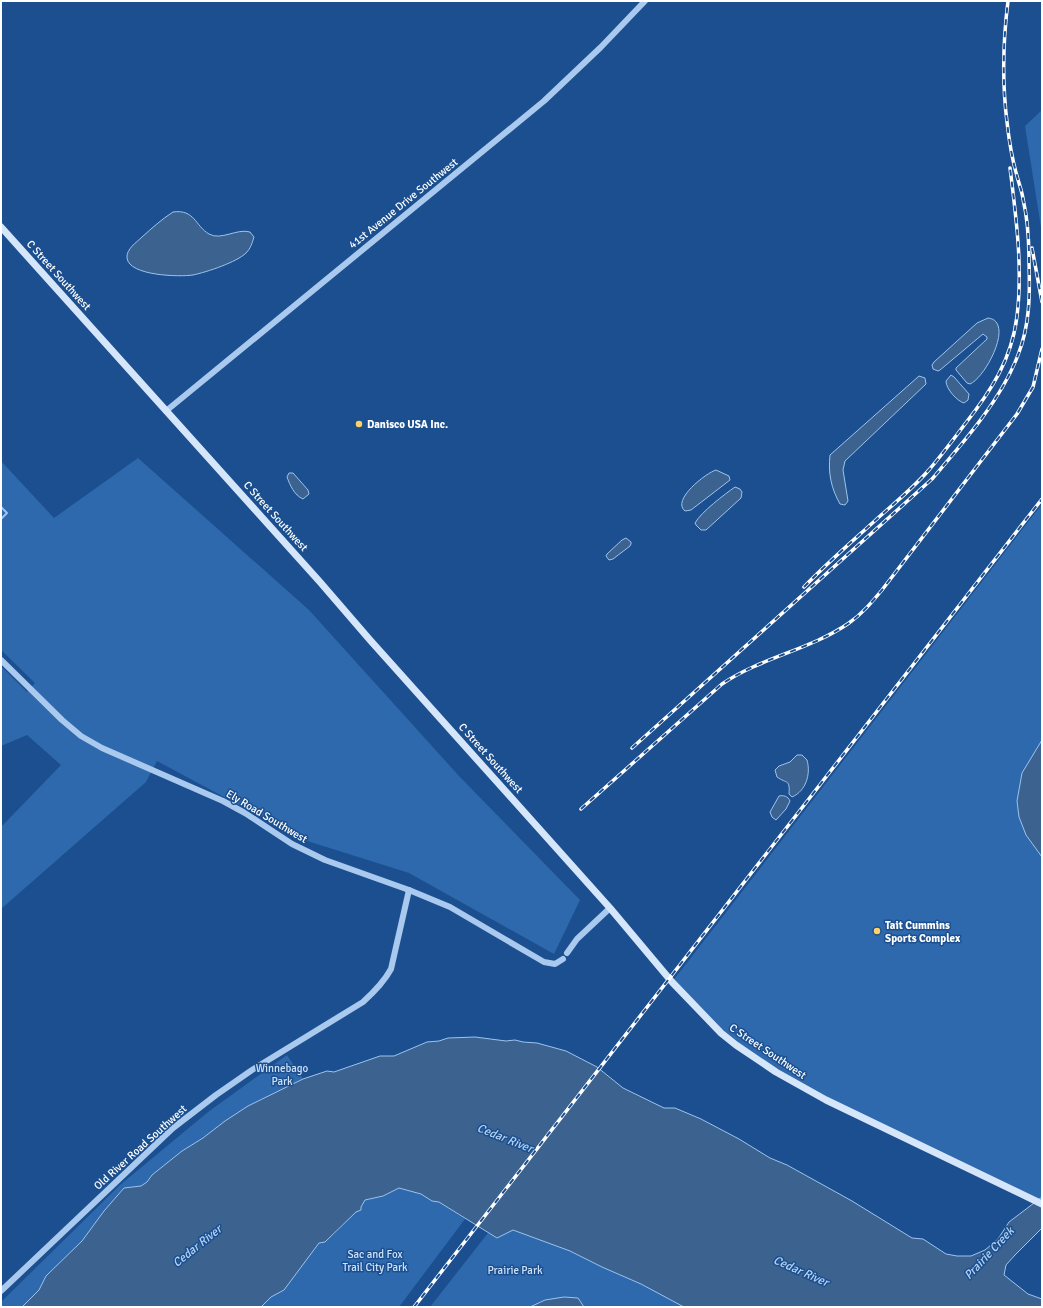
<svg xmlns="http://www.w3.org/2000/svg" width="1043" height="1308" font-family="Signika,sans-serif">
<style>
.green{fill:#2e69ad}
.water{fill:#3c6290;stroke:#9cc4f0}
.lines{fill:none;stroke-linecap:round;stroke-linejoin:round}
.stream{stroke:#9cc4f0;stroke-width:2}
.tertiary{stroke:#a9c9ee;stroke-width:6}
.secondary{stroke:#d6e6fa;stroke-width:7}
.rail-casing{stroke:#fff;stroke-width:3.5}
.rail{stroke:#1b4f8f;stroke-width:2;stroke-dasharray:6;stroke-linecap:butt}
.poi-dot{fill:#ffd166;stroke:#1b4f8f;stroke-width:1.5}
.labels{text-anchor:middle;stroke-width:3;stroke-linejoin:round;paint-order:stroke}
.street-label{font-size:11px;fill:#fff;stroke:#1b4f8f}
.poi-label{font-size:11px;font-weight:bold;fill:#fff;stroke:#1b4f8f;text-anchor:start}
.park-label{font-size:11px;fill:#cfe3fa;stroke:#1b4f8f}
.water-label{font-size:12px;font-style:italic;fill:#b5d3f5;stroke:#1b4f8f}
</style>
<rect width="100%" height="100%" fill="#1b4f8f"/>
<g class="green">
<path d="M1042 110V234L1025 126Z"/>
<path d="M138 458 309 610 459 776 580 900 554 954 409 873 304 840 157 761 146 782 1 909V827L61 765 27 735 1 746V666L27 692 35 683 1 650V461L54 518Z"/>
<path d="M1042 504V1204L863 1119 736 1045 672 982Z"/>
<path d="M287 1055 303 1079 248 1106 225 1121 203 1138 182 1151 152 1175 147 1182 141 1186 124 1188 104 1211 82 1241 46 1276 39 1290 29 1301 22 1307H1V1302L120 1185 208 1112Z"/>
<path d="M399 1188 421 1194 432 1201 439 1202 465 1219 399 1307H261L271 1297 284 1290 319 1243 333 1235 356 1212 361 1210V1207L365 1200 383 1196Z"/>
<path d="M513 1230 570 1251 602 1267 641 1284 684 1307H430L488 1233 497 1238Z"/>
</g>
<g class="water">
<path d="M173 212C195 209 195 226 209 234 221 241 237 228 250 232L254 237C252 243 251 248 246 253 237 262 207 272 193 275 180 277 129 276 127 258 126 249 137 242 142 237 152 228 162 219 173 212Z"/>
<path d="M988 318C1015 321 986 377 970 384L967 383 956 370V368L987 339V337L983 334 940 370 938 371 933 369 932 365 934 362 977 323Z"/>
<path d="M951 375 954 377 969 394 968 400 964 403C957 401 946 389 946 381Z"/>
<path d="M919 376 925 378 926 384 845 461 843 470 848 501 845 505 840 504C831 488 828 473 830 455Z"/>
<path d="M716 470 729 476 730 480 691 510 685 511C671 500 706 473 716 470Z"/>
<path d="M289 473H293L308 490 309 494 303 499C294 495 290 485 287 477Z"/>
<path d="M735 487 740 489 742 492 741 498 706 530H701L696 525 695 523C701 512 725 494 735 487Z"/>
<path d="M626 538 631 542V544L630 546 613 559 609 560 606 556 607 554 622 540Z"/>
<path d="M1042 740V857L1026 835 1019 817 1017 801 1022 773Z"/>
<path d="M797 755H802L807 760C811 774 806 791 792 797L789 794C790 779 787 784 777 777L775 770 779 766 790 762Z"/>
<path d="M779 796C783 795 788 796 790 801L786 809 776 820 772 817 770 812Z"/>
<path d="M475 1037 506 1041 515 1040 523 1042 537 1043 566 1051 597 1067 623 1088 664 1108H675L701 1119 739 1139 770 1158 787 1165 852 1201 912 1238 923 1239 946 1254 957 1256H971L985 1250 998 1239 1009 1222 1042 1197V1228L1015 1255 1006 1265 1004 1275 1028 1294 1042 1299V1307H684L641 1284 602 1267 570 1251 513 1230 497 1238 439 1202 432 1201 421 1194 399 1188 383 1196 365 1200 361 1207V1210L356 1212 325 1242 319 1243 284 1290 271 1297 261 1307H22L39 1290 46 1276 82 1241 104 1211 124 1188 141 1186 147 1182 152 1175 182 1151 203 1138 225 1121 248 1106 303 1079 327 1071 334 1072 380 1056H394L427 1042 439 1041 448 1038Z"/>
<path d="M564 1297 578 1298 584 1307H530L545 1300Z"/>
</g>
<g class="lines">
<path class="stream" d="M1 507 7 513 1 519"/>
<g class="tertiary">
<path d="M166 411 544 101 601 47 645 1"/>
<path d="M1 660 62 720 81 736 102 748 223 801 245 813 292 844 325 860 409 890 450 907 544 962 555 964 563 959"/>
<path d="M567 953 577 939 610 908"/>
<path d="M1 1291 173 1128 216 1095 252 1070 363 1002C374 992 384 982 391 969L409 890"/>
</g>
<path class="secondary" d="M1 227 320 582 370 640 610 908 672 982 721 1033 736 1045 776 1072 826 1100 1042 1204"/>
<g class="rail-casing">
<g id="rail">
<path d="M1032 248 1042 302"/>
<path d="M804 587C828 562 854 540 879 517 896 502 913 488 928 471 941 456 953 440 965 424 991 391 1012 359 1017 316 1023 268 1016 216 1010 168"/>
<path d="M632 748 932 479C963 443 1001 400 1018 355 1030 325 1030 294 1029 262 1029 241 1028 220 1023 199 1022 191 1019 184 1017 176 1012 159 1009 140 1007 122 1002 82 1003 41 1008 1"/>
<path d="M581 809 722 684C762 657 810 650 849 623 862 614 872 602 882 590L1017 414 1033 387 1042 349"/>
<path d="M414 1307 1042 499"/>
</g>
</g>
<use href="#rail" class="rail"/>
</g>
<g class="poi-dot">
<circle cx="359" cy="424" r="4"/>
<circle cx="877" cy="931" r="4"/>
</g>
<g class="labels">
<g class="street-label">
<text transform="translate(403 203) rotate(-39)" y="4">41st Avenue Drive Southwest</text>
<text transform="translate(59 275) rotate(48)" y="4">C Street Southwest</text>
<text transform="translate(276 516) rotate(48)" y="4">C Street Southwest</text>
<text transform="translate(491 758) rotate(48)" y="4">C Street Southwest</text>
<text transform="translate(267 816) rotate(31)" y="4">Ely Road Southwest</text>
<text transform="translate(768 1051) rotate(34)" y="4">C Street Southwest</text>
<text transform="translate(140 1147) rotate(-42)" y="4">Old River Road Southwest</text>
</g>
<g class="poi-label">
<text x="367" y="428">Danisco USA Inc.</text>
<text x="885" y="929">Tait Cummins<tspan x="885" dy="13">Sports Complex</tspan></text>
</g>
<g class="park-label">
<text x="282" y="1072">Winnebago<tspan x="282" dy="13">Park</tspan></text>
<text x="375" y="1258">Sac and Fox<tspan x="375" dy="13">Trail City Park</tspan></text>
<text x="515" y="1274">Prairie Park</text>
</g>
<g class="water-label">
<text transform="translate(505 1138) rotate(22)" y="4">Cedar River</text>
<text transform="translate(197 1246) rotate(-39)" y="4">Cedar River</text>
<text transform="translate(989 1253) rotate(-47)" y="4">Prairie Creek</text>
<text transform="translate(801 1271) rotate(24)" y="4">Cedar River</text>
</g>
</g>
<rect width="1043" height="1308" fill="none" stroke="#ffffff" stroke-width="4"/>
</svg>
